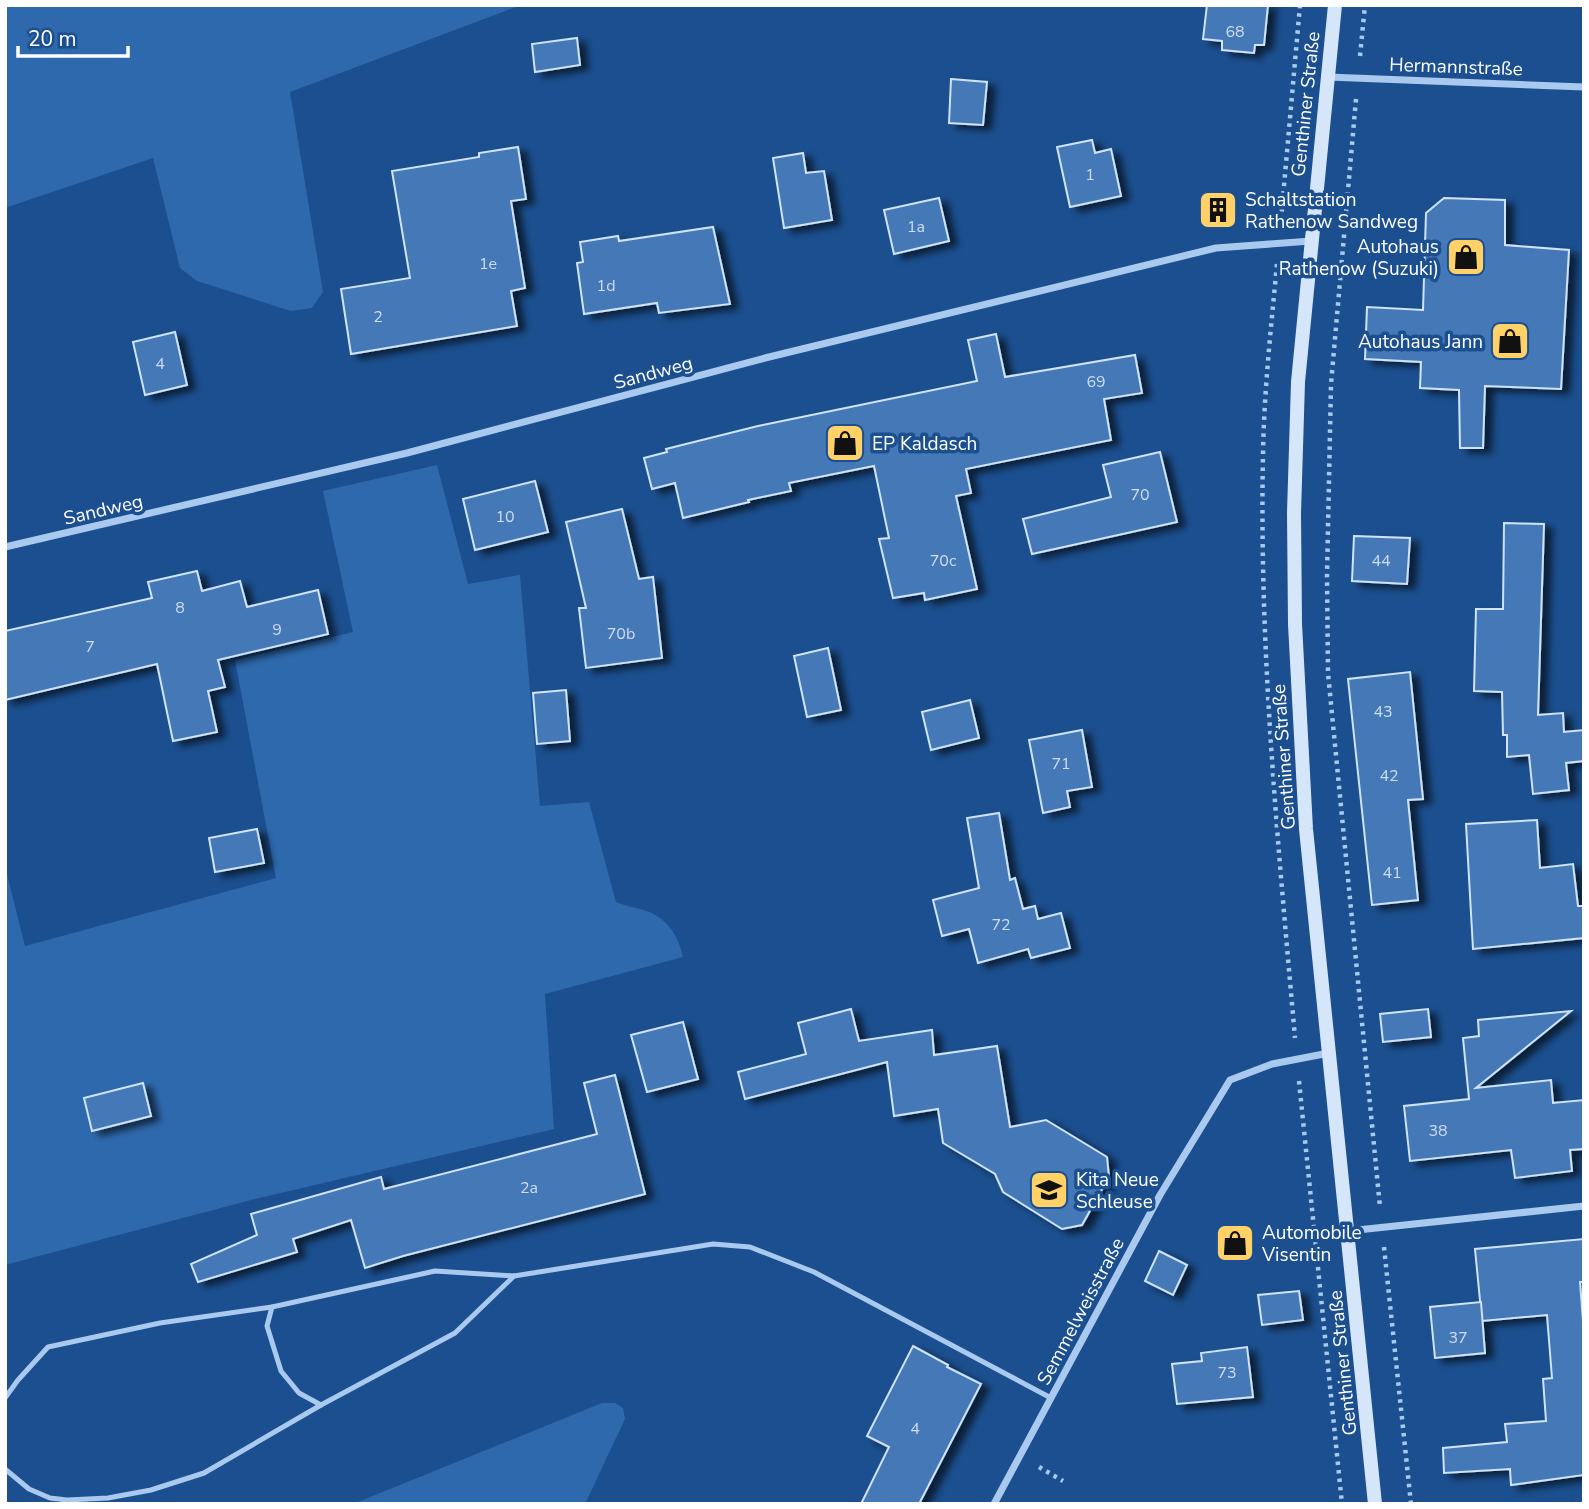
<svg xmlns="http://www.w3.org/2000/svg" width="1589" height="1509" font-family="'Nunito Sans',sans-serif">
<style>
.green{fill:#2e69ad}
.building{fill:#4478b7;stroke:#cfe3fa;stroke-width:2;filter:url(#shadow)}
.lines{fill:none;stroke-linecap:round;stroke-linejoin:round}
.path{stroke:#a9c9ee;stroke-width:4.5;stroke-dasharray:3.5 5;stroke-linecap:butt}
.service{stroke:#a9c9ee;stroke-width:5}
.minor{stroke:#a9c9ee;stroke-width:7}
.secondary{stroke:#d6e6fa;stroke-width:14}
.labels{text-anchor:middle;stroke-width:7;stroke-linejoin:round;paint-order:stroke}
.number-label{font-size:16px;fill:#d0dded}
.street-label{font-size:19px;fill:#fff;stroke:#1b4f8f}
.poi-label{font-size:19px;fill:#fff;stroke:#1b4f8f;text-anchor:start}
</style>
<defs>
<filter id="shadow"><feDropShadow dx="8" dy="4.5" stdDeviation="3.5" flood-color="#0009"/></filter>
</defs>
<rect width="100%" height="100%" fill="#1b4f8f"/>
<g class="green">
<path d="M5 5H521L290 92 323 292 312 308 291 311 197 281 180 268 153 158 5 208Z"/>
<path d="M437 465 468 584 520 575 540 806 589 802 616 902C625 906 634 907 644 910 667 918 678 934 683 957L545 994 554 1129 251 1200 5 1265V866L25 946 276 878 235 660 353 632 323 491Z"/>
<path d="M602 1403H615L623 1408 625 1419 585 1504H353Z"/>
</g>
<g class="building">
<path d="M1207 5H1268L1264 45H1255L1254 53 1222 50V41L1203 39Z"/>
<path d="M577 38 580 65 535 72 532 44Z"/>
<path d="M951 79 987 82 983 125 949 123Z"/>
<path d="M1092 140 1095 153 1111 149 1121 196 1070 207 1057 147Z"/>
<path d="M518 147 526 199 511 201 525 288 511 291 517 326 351 354 341 289 410 278 392 171 479 157V153Z"/>
<path d="M803 153 806 173 824 171 832 220 784 228 773 158Z"/>
<path d="M939 198 949 241 894 254 884 210Z"/>
<path d="M1444 198 1505 200V245L1569 250 1561 389 1485 386 1483 448H1460L1459 390 1420 388 1421 362 1365 359 1367 307 1423 310 1426 213Z"/>
<path d="M713 227 730 304 659 313 657 303 584 314 577 263 583 262 580 242 618 236 619 241Z"/>
<path d="M175 332 187 385 145 395 133 342Z"/>
<path d="M996 334 1005 377 1135 355 1142 393 1104 399 1111 440 966 469 971 493 956 496 977 589 925 600 924 593 893 598 879 539 889 538 874 466 789 483 791 491 748 500 749 502 683 518 675 483 652 489 644 458 667 452 666 449 758 426 977 381 968 340Z"/>
<path d="M1160 452 1177 522 1032 554 1023 519 1111 497 1103 465Z"/>
<path d="M535 481 548 532 475 550 463 499Z"/>
<path d="M622 509 639 579 653 577 662 658 586 668 579 608H586L566 522Z"/>
<path d="M1504 523 1544 524 1538 715 1563 713 1564 732 1584 730V761L1566 763 1569 790 1533 794 1529 755 1507 757V735H1503L1502 692 1474 691 1476 609H1503Z"/>
<path d="M1354 536 1410 538 1407 584 1352 581Z"/>
<path d="M197 571 202 591 240 581 247 607 318 590 328 634 218 660 225 687 208 691 217 732 173 741 157 664 5 700V631L152 598 148 582Z"/>
<path d="M828 648 841 710 807 717 794 656Z"/>
<path d="M1410 672 1423 799 1408 800 1418 900 1372 905 1348 679Z"/>
<path d="M566 690 570 741 537 744 533 693Z"/>
<path d="M970 700 979 738 931 750 922 712Z"/>
<path d="M1082 730 1092 787 1067 791 1070 807 1043 813 1029 740Z"/>
<path d="M999 813 1010 880 1015 878 1023 909 1035 906 1038 919 1061 913 1070 948 1031 958 1028 949 978 963 969 929 942 936 933 900 979 888 967 818Z"/>
<path d="M1537 820 1540 868 1573 864 1578 906H1584V938L1473 949 1466 824Z"/>
<path d="M257 829 264 863 215 872 209 838Z"/>
<path d="M851 1009 859 1041 932 1030 934 1055 997 1046 1010 1127 1046 1120 1107 1157 1109 1177 1082 1225 1062 1229 1003 1192 995 1174 943 1143 938 1109 894 1116 887 1062 745 1099 738 1072 806 1054 798 1023Z"/>
<path d="M1428 1009 1431 1037 1383 1042 1380 1014Z"/>
<path d="M1571 1011 1476 1088 1551 1080 1553 1103 1584 1100V1149L1570 1150 1572 1171 1515 1178 1511 1150 1410 1161 1404 1106 1469 1099 1463 1038 1479 1036 1478 1020Z"/>
<path d="M683 1022 698 1079 647 1092 631 1035Z"/>
<path d="M615 1075 645 1194 403 1256 365 1268 351 1220 293 1239 297 1252 198 1282 191 1264 257 1235 251 1214 381 1177 384 1189 597 1134 584 1083Z"/>
<path d="M143 1083 151 1116 92 1131 84 1098Z"/>
<path d="M1584 1239V1282H1580L1584 1334V1475L1511 1485 1510 1469 1444 1473 1443 1448 1507 1442 1505 1424 1546 1421 1543 1379 1552 1378 1547 1315 1482 1321 1475 1249Z"/>
<path d="M1159 1251 1187 1265 1173 1295 1145 1281Z"/>
<path d="M1299 1291 1303 1320 1262 1325 1258 1295Z"/>
<path d="M1481 1302 1485 1353 1435 1358 1430 1307Z"/>
<path d="M913 1346 948 1365 947 1367 981 1384 919 1504H861L889 1447 867 1436Z"/>
<path d="M1247 1347 1253 1397 1177 1404 1172 1364 1202 1361 1201 1353Z"/>
</g>
<g class="lines">
<g class="path">
<path d="M1360 56 1365 5"/>
<path d="M1356 99 1331 384 1327 575 1328 673 1380 1207"/>
<path d="M1281 220 1300 5"/>
<path d="M1277 264C1271 328 1264 391 1263 455 1259 650 1278 843 1295 1038"/>
<path d="M1299 1081 1342 1504"/>
<path d="M1384 1247 1411 1504"/>
<path d="M1039 1467 1063 1481"/>
</g>
<g class="service">
<path d="M272 1307 267 1326 281 1371 299 1393 321 1405"/>
<path d="M5 1398 18 1380 48 1347 160 1323 272 1307 435 1271 514 1276 713 1244 750 1247 814 1272 1051 1398"/>
<path d="M5 1469 29 1489 50 1498 67 1500 108 1498 151 1490 204 1473 321 1405 455 1333 514 1276"/>
</g>
<g class="minor">
<path d="M1328 77 1584 87"/>
<path d="M5 547 407 453 765 358 1216 248 1311 241"/>
<path d="M1348 1231 1584 1206"/>
<path d="M994 1504 1160 1195 1230 1080 1272 1064 1329 1053"/>
</g>
<path class="secondary" d="M1335 5 1298 382 1294 513 1295 624 1306 829 1375 1504"/>
</g>
<defs>
<g id="building-square" transform="scale(2.0125)"><rect x="-9" y="-9" width="18" height="18" rx="4" fill="#ffd166" stroke="#1b4f8f"/><path d="M-4-6H4V6H1V3H-1V6H-4ZM-2.5-4.3h1.7v1.8h-1.7ZM.8-4.3h1.7v1.8H.8ZM-2.5-1h1.7V.8h-1.7ZM.8-1h1.7V.8H.8Z" fill="#111"/></g>
<g id="shop-square" transform="scale(2.0125)"><rect x="-9" y="-9" width="18" height="18" rx="4" fill="#ffd166" stroke="#1b4f8f"/><path d="M-5-2.5h2.3a2.7 3.5 0 0 1 5.4 0H5L5.5 6h-11ZM-1.5-2.5h3a1.5 2.3 0 0 0-3 0Z" fill="#111"/></g>
<g id="school-square" transform="scale(2.0125)"><rect x="-9" y="-9" width="18" height="18" rx="4" fill="#ffd166" stroke="#1b4f8f"/><path d="M0-5L7-2L0 1L-7-2ZM-4 1L0 2.5L4 1V4Q0 6-4 4Z" fill="#111"/></g>
</defs>
<g fill-rule="evenodd">
<use href="#building-square" x="1218" y="210"/>
<use href="#shop-square" x="1466" y="257"/>
<use href="#shop-square" x="1510" y="341"/>
<use href="#shop-square" x="845" y="443"/>
<use href="#school-square" x="1049" y="1190"/>
<use href="#shop-square" x="1235" y="1243"/>
</g>
<g class="labels">
<g class="number-label">
<text x="1235" y="37">68</text>
<text x="1090" y="180">1</text>
<text x="916" y="232">1a</text>
<text x="488" y="269">1e</text>
<text x="606" y="291">1d</text>
<text x="378" y="322">2</text>
<text x="160" y="369">4</text>
<text x="1096" y="387">69</text>
<text x="1140" y="500">70</text>
<text x="505" y="522">10</text>
<text x="943" y="566">70c</text>
<text x="1381" y="566">44</text>
<text x="180" y="613">8</text>
<text x="277" y="635">9</text>
<text x="621" y="639">70b</text>
<text x="90" y="652">7</text>
<text x="1383" y="717">43</text>
<text x="1061" y="769">71</text>
<text x="1389" y="781">42</text>
<text x="1392" y="878">41</text>
<text x="1001" y="930">72</text>
<text x="1438" y="1136">38</text>
<text x="529" y="1193">2a</text>
<text x="1458" y="1343">37</text>
<text x="1227" y="1378">73</text>
<text x="915" y="1434">4</text>
</g>
<g class="street-label">
<text transform="translate(1456 66) rotate(2)" y="7">Hermannstraße</text>
<text transform="translate(1305 104) rotate(-84)" y="7">Genthiner Straße</text>
<text transform="translate(653 372) rotate(-15)" y="7">Sandweg</text>
<text transform="translate(103 509) rotate(-13)" y="7">Sandweg</text>
<text transform="translate(1283 757) rotate(-94)" y="7">Genthiner Straße</text>
<text transform="translate(1080 1311) rotate(-62)" y="7">Semmelweisstraße</text>
<text transform="translate(1342 1363) rotate(-96)" y="7">Genthiner Straße</text>
</g>
<g class="poi-label">
<text x="1245" y="206">Schaltstation<tspan x="1245" dy="22">Rathenow Sandweg</tspan></text>
<text x="1439" y="253" text-anchor="end">Autohaus<tspan x="1439" dy="22">Rathenow (Suzuki)</tspan></text>
<text x="1483" y="348" text-anchor="end">Autohaus Jann</text>
<text x="872" y="450">EP Kaldasch</text>
<text x="1076" y="1186">Kita Neue<tspan x="1076" dy="22">Schleuse</tspan></text>
<text x="1262" y="1239">Automobile<tspan x="1262" dy="22">Visentin</tspan></text>
</g>
</g>
<rect width="1589" height="1509" fill="none" stroke="#ffffff" stroke-width="14"/>
<path d="M18 46v10h110v-10" fill="none" stroke="#ffffff" stroke-width="3.5"/>
<text x="28" y="46" font-size="21" fill="#ffffff" stroke="#1b4f8f" stroke-width="5" paint-order="stroke">20 m</text>
</svg>
